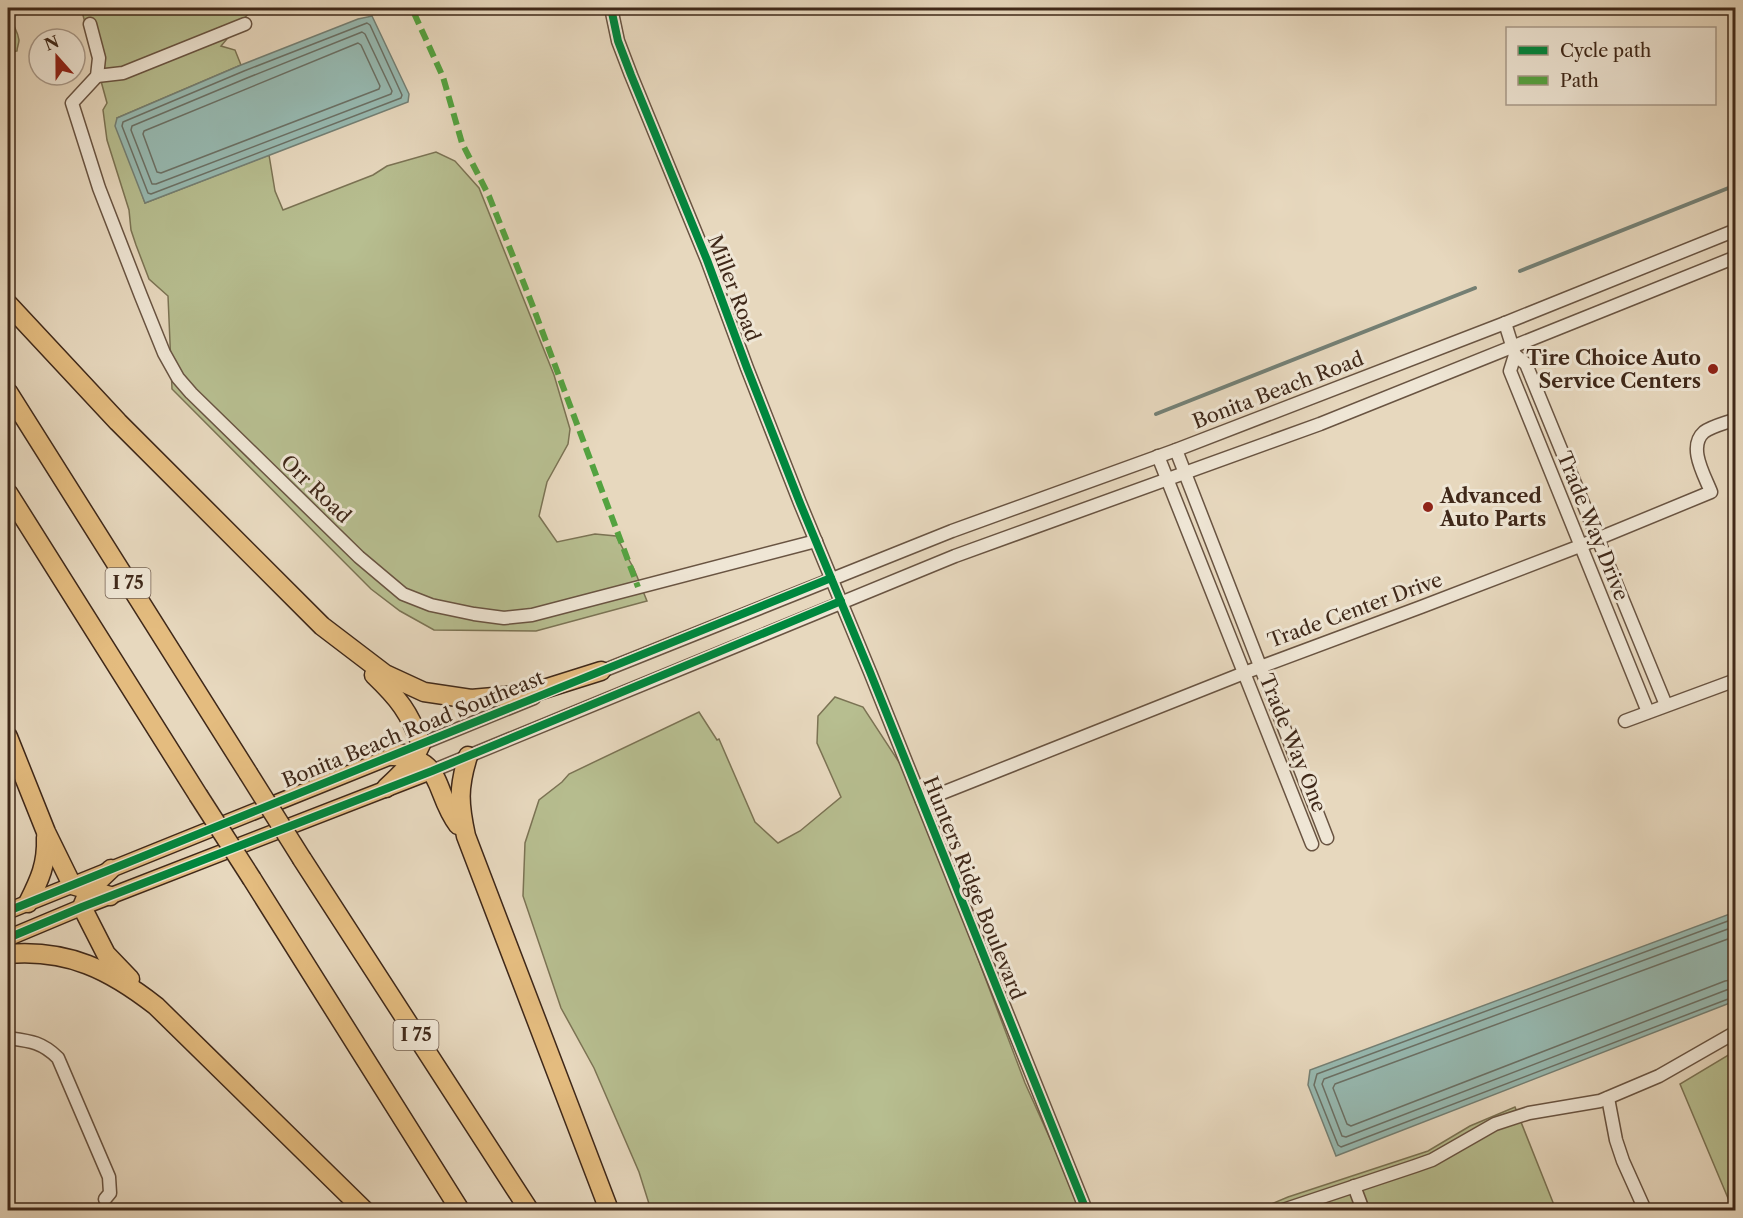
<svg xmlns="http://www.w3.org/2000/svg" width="1743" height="1218" font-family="'Libre Caslon Text',serif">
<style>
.green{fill:#b7be90;stroke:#7b7354;stroke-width:1.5}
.water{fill:#97bab2;stroke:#748075;stroke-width:1.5}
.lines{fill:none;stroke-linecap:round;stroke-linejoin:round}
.shore{stroke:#6b7166;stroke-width:1.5}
.stream{stroke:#748075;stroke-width:4}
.river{stroke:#97bab2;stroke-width:21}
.minor-casing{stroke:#695442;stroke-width:15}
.major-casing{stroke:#3f2819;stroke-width:18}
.highway-casing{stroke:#3f2819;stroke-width:21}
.minor{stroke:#efe6d5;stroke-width:12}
.major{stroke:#e4bc7f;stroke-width:15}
.highway{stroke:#e4bc7f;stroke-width:18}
.highway-bridge-casing{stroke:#3f2819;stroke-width:21;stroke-linecap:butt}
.highway-bridge{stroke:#e4bc7f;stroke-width:18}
.quiet{stroke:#54a340;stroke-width:6;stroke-dasharray:12 6;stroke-linecap:butt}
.cycleway-casing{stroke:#efe6d5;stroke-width:11}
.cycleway{stroke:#00873e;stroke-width:8}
.poi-dot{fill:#8f2418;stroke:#efe6d5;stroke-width:2}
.labels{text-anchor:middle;stroke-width:6;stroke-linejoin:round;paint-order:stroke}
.shield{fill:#efe6d5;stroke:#746151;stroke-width:1.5}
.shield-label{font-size:18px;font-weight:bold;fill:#3f2819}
.street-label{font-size:20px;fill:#3f2819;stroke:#efe6d5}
.poi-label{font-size:20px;font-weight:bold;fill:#3f2819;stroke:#efe6d5;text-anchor:end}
</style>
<rect width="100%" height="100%" fill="#e7d8be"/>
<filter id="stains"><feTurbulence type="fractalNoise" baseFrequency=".00333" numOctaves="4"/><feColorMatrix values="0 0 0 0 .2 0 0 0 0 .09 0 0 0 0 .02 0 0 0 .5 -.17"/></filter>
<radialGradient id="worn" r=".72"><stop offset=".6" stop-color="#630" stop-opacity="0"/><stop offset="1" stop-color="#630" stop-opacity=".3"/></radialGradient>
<g class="green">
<path d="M8 8H19C6 24 17 25 19 40 19 44 17 47 17 51L8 53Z"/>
<path d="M81 8H253L221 46 235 50 241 65 117 118 145 203 269 155 275 191 283 210 373 175 387 166 436 152 455 161 479 188 554 375 570 429 568 444 547 482 539 516 557 542 595 534 616 536 634 569 647 601 536 631 434 630 400 611 371 589 172 389 168 296 149 279 136 245 131 230 129 210 107 140 103 110 107 103Z"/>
<path d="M835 697 863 707 910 779 1025 1083 1082 1210H651L639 1172 594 1068 561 1008 523 896 525 843 539 800 562 782 569 774 699 712 717 740 719 739 755 822 778 843 800 831 841 797 817 743 818 716Z"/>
<path d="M1735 1051 1736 1210H1733L1680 1084Z"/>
<path d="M1515 1107 1556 1210H1257L1288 1197 1428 1151 1470 1126Z"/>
</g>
<g class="water">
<path d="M372 16 409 94 408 102 145 203 115 126 117 118 241 65 358 19Z"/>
<path d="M1735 912V1001L1336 1156 1308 1085 1310 1070Z"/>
</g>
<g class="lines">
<g class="shore">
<path d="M367 23 370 25 402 95 401 98 151 194 148 193 122 126 123 122 244 71Z"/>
<path d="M362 32 365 34 392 91 391 94 156 184H152L131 130 132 126 247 78Z"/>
<path d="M358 43 361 45 380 86 379 89 161 173 157 172 143 134 144 131Z"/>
<path d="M1736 918 1317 1074 1314 1085 1338 1145 1341 1147 1736 996"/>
<path d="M1736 926 1324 1079 1322 1084 1342 1136 1346 1137 1729 989 1736 988"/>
<path d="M1736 936 1335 1084 1333 1088 1347 1124 1351 1126 1725 981 1736 979"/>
</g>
<g class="stream">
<path d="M1520 271 1736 185"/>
<path d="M1156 414 1475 288"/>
</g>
<path class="river" d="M8 9 10 8"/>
<g class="minor-casing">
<g id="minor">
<path d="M611 8 618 41 631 75 707 260 747 368 800 503 870 672 1086 1210"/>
<path d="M90 24 99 58 97 76 72 103 99 188 141 296 164 353 178 378 191 393 359 557 403 594 431 605 474 614 504 618 532 615 816 541"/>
<path d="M97 76 123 73 245 24"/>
<path d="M1505 323 1515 355 1526 364 1666 705"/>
<path d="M1515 355 1510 371 1648 712"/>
<path d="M1176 450 1327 838"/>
<path d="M1158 456 1312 844"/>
<path d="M595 674 952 531 1176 450 1505 323 1736 230"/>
<path d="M1625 721 1736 680"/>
<path d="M421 744 534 698"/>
<path d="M432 771 955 556 1320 424 1736 257"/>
<path d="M922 801 1244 673 1421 607 1580 546 1711 492C1705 476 1687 447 1704 432 1712 426 1726 423 1736 419"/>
<path d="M8 1038C30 1041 42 1042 58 1058L109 1177 110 1193 105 1199"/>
<path d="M1608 1098 1616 1140 1623 1161 1645 1210"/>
<path d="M1354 1186 1363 1210"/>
<path d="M1283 1210 1415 1166 1432 1160 1495 1124 1529 1113 1600 1101 1659 1076 1736 1032"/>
</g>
</g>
<g class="major-casing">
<g id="major">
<path d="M8 911 402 752"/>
<path d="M8 938 82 907 432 771"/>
</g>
</g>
<g class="highway-casing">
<g id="highway">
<path d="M8 304 118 422 322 626 385 674 424 692 471 699 528 694 601 671"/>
<path d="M8 392 248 773"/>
<path d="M8 493 198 795"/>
<path d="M374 675C399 699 409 712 421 744 413 763 401 774 386 788"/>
<path d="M8 737 46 832 72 885 110 896"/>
<path d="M392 756C445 756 433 792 458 825"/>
<path d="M468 756C458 788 459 804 466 836L609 1210"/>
<path d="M302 859 529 1210"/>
<path d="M111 869 89 890 82 907 106 954 130 979"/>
<path d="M252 879 460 1210"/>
<path d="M28 903C40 879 47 864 46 837"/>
<path d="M8 954C68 949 110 970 156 1006L364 1210"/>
</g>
</g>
<use href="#minor" class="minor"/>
<use href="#major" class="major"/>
<use href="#highway" class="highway"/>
<g class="highway-bridge-casing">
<g id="highway-bridge">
<path d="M248 773 302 859"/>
<path d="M198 795 252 879"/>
</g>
</g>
<use href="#highway-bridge" class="highway-bridge"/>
<path class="quiet" d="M414 13 443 77 462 143 489 196 532 304 638 587"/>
<g class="cycleway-casing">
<g id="cycleway">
<path d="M611 8 618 41 631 75 707 260 747 368 800 503 870 672 1086 1210"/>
<path d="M8 911 831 578"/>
<path d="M8 938 82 907 432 771 841 601"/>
</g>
</g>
<use href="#cycleway" class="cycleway"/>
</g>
<g class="poi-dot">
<circle cx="1713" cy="369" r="6"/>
<circle cx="1428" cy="507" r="6"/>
</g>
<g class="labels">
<g class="shield">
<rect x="105.5" y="568" width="45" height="30" rx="4.5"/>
<rect x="393.5" y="1020" width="45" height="30" rx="4.5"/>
</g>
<g class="shield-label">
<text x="128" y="589">I 75</text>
<text x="416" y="1041">I 75</text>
</g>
<g class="street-label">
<text transform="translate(734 288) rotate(69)" y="7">Miller Road</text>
<text transform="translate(1278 390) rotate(-21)" y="7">Bonita Beach Road</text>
<text transform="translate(316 489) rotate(44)" y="7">Orr Road</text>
<text transform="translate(1593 526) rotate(68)" y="7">Trade Way Drive</text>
<text transform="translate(1355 610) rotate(-20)" y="7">Trade Center Drive</text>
<text transform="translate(413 729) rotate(-22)" y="7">Bonita Beach Road Southeast</text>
<text transform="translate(1293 743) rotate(68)" y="7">Trade Way One</text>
<text transform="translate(974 888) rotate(68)" y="7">Hunters Ridge Boulevard</text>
</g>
<g class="poi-label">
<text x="1701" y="365">Tire Choice Auto<tspan x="1701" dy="23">Service Centers</tspan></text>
<text x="1440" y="503" text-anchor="start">Advanced<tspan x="1440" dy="23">Auto Parts</tspan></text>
</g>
</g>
<rect width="1743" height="1218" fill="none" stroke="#e7d8be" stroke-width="30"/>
<rect x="9" y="9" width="1725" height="1200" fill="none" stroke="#3f2819" stroke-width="3"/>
<rect x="15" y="15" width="1713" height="1188" fill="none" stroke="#3f2819" stroke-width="1.5"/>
<rect x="1506" y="27" width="210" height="78" fill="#efe6d5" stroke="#a99a8a" stroke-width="1.5"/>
<rect x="1518" y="46" width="30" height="9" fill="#00873e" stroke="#a99a8a" stroke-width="1.5"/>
<text x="1560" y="57" font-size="18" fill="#3f2819">Cycle path</text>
<rect x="1518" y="76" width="30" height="9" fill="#54a340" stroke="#a99a8a" stroke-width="1.5"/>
<text x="1560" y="87" font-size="18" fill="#3f2819">Path</text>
<g transform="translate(57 57) rotate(339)"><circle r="28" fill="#efe6d5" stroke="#a99a8a" stroke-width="1.5"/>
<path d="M0-4.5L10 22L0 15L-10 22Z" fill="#8f2418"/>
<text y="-9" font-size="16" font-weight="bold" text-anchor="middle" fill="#3f2819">N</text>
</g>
<rect width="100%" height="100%" filter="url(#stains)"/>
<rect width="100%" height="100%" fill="url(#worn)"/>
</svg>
